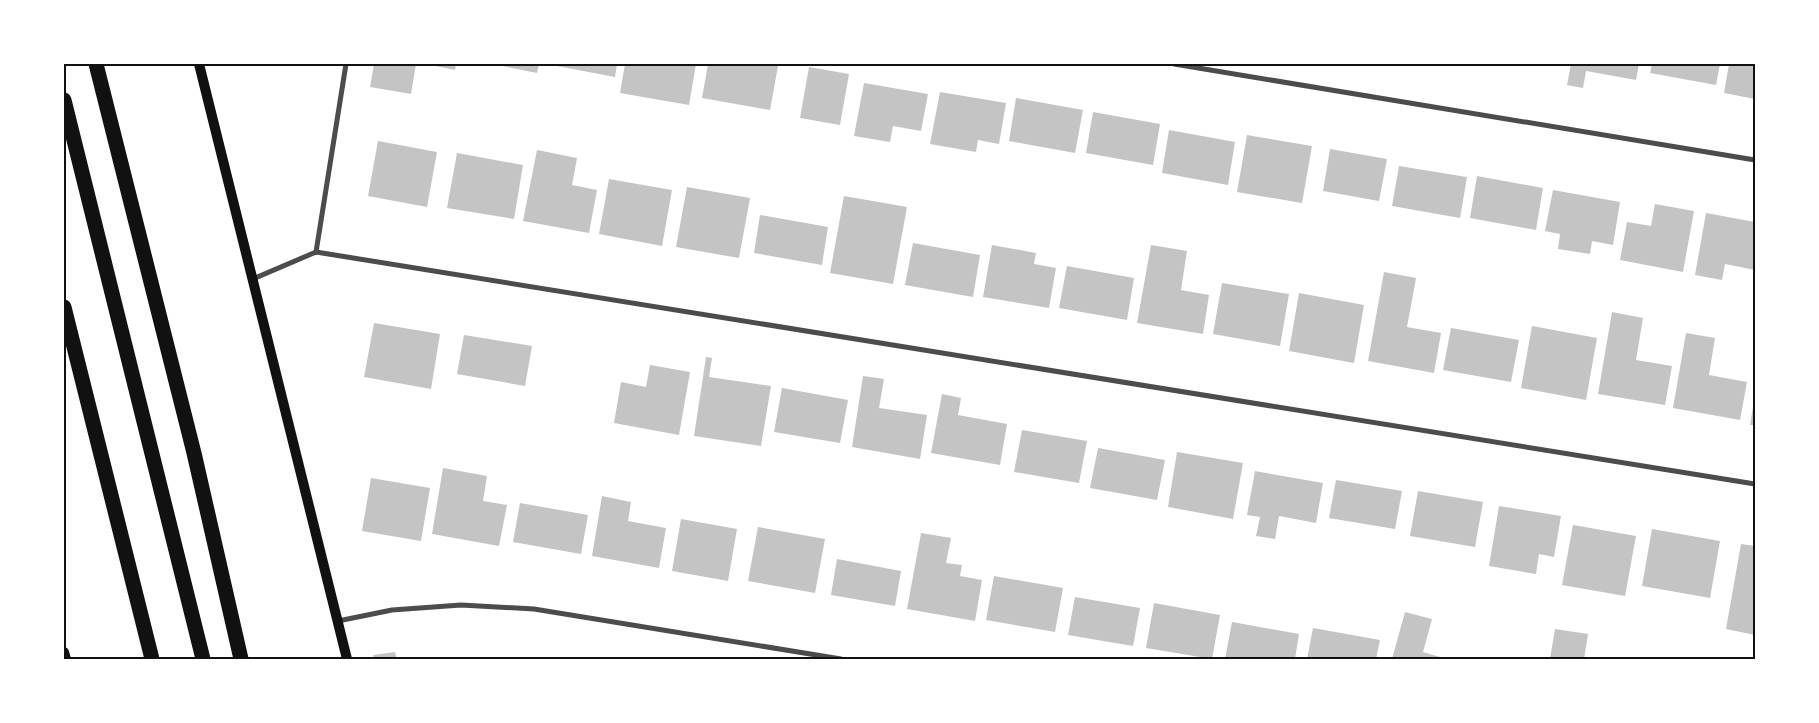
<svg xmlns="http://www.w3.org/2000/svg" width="1819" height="723" font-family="'DM Sans',sans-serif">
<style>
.building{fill:#c4c4c4}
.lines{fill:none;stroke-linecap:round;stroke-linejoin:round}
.minor{stroke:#4c4c4c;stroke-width:5}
.secondary{stroke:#111;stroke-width:10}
.motorway{stroke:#111;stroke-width:15}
.neatline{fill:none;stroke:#111;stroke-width:2}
</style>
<rect width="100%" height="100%" fill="#fff"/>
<g class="building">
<path d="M374 64H416L411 94 370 87Z"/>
<path d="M426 64H456L455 70Z"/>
<path d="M492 64H539L537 73Z"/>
<path d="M546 64H617L615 77Z"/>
<path d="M625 64H696L689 105 620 93Z"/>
<path d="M708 64H763L778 66 770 110 702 98Z"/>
<path d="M1571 64H1639L1636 80 1586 71 1583 88 1567 85Z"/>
<path d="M1652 64H1720L1716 85 1650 73Z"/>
<path d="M1729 64H1755V99L1724 93Z"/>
<path d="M809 67 849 74 840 125 800 118Z"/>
<path d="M864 83 928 94 921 131 893 126 890 142 854 136Z"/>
<path d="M940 92 1006 103 999 144 978 140 976 152 930 144Z"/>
<path d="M1016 98 1083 110 1075 153 1009 141Z"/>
<path d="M1093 112 1160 124 1153 165 1086 153Z"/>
<path d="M1169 130 1235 142 1228 185 1162 173Z"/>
<path d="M1247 135 1312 146 1302 203 1237 192Z"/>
<path d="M378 141 437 152 427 207 368 196Z"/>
<path d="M1330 149 1387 159 1379 201 1323 191Z"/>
<path d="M537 150 577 158 572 185 597 190 589 233 523 221Z"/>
<path d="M457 153 523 165 514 219 447 208Z"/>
<path d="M1399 166 1467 177 1460 218 1392 206Z"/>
<path d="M1477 176 1543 188 1536 230 1470 218Z"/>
<path d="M609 179 672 190 662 246 599 234Z"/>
<path d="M687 187 750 198 739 258 676 247Z"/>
<path d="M1553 190 1620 202 1613 245 1592 241 1590 254 1558 249 1560 234 1545 231Z"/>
<path d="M844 196 907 207 893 284 830 273Z"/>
<path d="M1655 204 1694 211 1683 272 1620 260 1627 222 1651 226Z"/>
<path d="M1706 213 1755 222V270L1725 264 1722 280 1695 275Z"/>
<path d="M760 215 828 227 822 265 754 253Z"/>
<path d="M913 243 980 255 973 297 905 285Z"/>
<path d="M992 245 1036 253 1034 264 1056 268 1049 308 983 297Z"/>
<path d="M1151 245 1187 251 1181 290 1209 295 1203 334 1137 323Z"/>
<path d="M1067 266 1134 278 1127 320 1059 308Z"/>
<path d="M1384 272 1416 278 1407 327 1441 333 1434 373 1368 361Z"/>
<path d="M1222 283 1289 294 1280 346 1213 334Z"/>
<path d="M1299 293 1364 305 1354 363 1289 351Z"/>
<path d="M1612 312 1643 318 1636 360 1672 366 1665 405 1598 394Z"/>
<path d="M374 323 440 334 431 389 364 377Z"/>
<path d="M1532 326 1597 338 1586 400 1521 388Z"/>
<path d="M1451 328 1519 340 1511 382 1443 370Z"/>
<path d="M1686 333 1715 338 1709 375 1747 382 1740 420 1673 408Z"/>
<path d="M464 335 532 346 525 386 457 374Z"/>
<path d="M706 357 712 358 709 377 771 386 761 446 694 436Z"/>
<path d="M650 365 690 372 679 435 614 423 621 382 646 387Z"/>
<path d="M863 376 884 379 879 408 927 415 920 459 852 447Z"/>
<path d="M782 388 848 400 840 443 774 432Z"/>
<path d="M942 394 961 398 958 415 1007 424 1000 465 931 453Z"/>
<path d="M1754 401H1755V425H1750Z"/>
<path d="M1022 430 1087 441 1079 483 1014 472Z"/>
<path d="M1098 448 1165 460 1157 500 1090 488Z"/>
<path d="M1177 452 1243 463 1233 519 1168 507Z"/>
<path d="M443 468 487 476 483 501 507 505 499 546 432 534Z"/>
<path d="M1255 471 1323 483 1316 523 1279 516 1275 539 1256 536 1260 517 1247 515Z"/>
<path d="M371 478 430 488 421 541 362 531Z"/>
<path d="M1336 480 1402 491 1395 529 1329 518Z"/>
<path d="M1418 491 1483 502 1475 547 1410 536Z"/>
<path d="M602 496 631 502 628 521 666 528 659 568 592 556Z"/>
<path d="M520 503 588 515 581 554 513 542Z"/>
<path d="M1499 506 1561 516 1554 557 1539 554 1536 574 1489 566Z"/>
<path d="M681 519 737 529 728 581 672 571Z"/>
<path d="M1573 525 1636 536 1625 596 1562 585Z"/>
<path d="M758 527 825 539 815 593 748 581Z"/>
<path d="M1652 529 1720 541 1710 598 1642 586Z"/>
<path d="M921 533 951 538 946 563 962 565 960 576 982 580 975 621 907 609Z"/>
<path d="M1741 544 1755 546V635L1726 629Z"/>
<path d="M837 559 901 571 895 606 831 595Z"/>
<path d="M994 576 1063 588 1055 632 986 620Z"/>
<path d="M1075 597 1140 608 1133 646 1068 635Z"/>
<path d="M1154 603 1220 615 1212 659 1146 648Z"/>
<path d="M1405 612 1432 619 1423 652 1447 659H1392Z"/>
<path d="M1232 622 1299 634 1295 659H1225Z"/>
<path d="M1313 628 1380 640 1376 659H1307Z"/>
<path d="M1555 629 1588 634 1584 659H1550Z"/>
<path d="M395 652 397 659H374L373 655Z"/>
</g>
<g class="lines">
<g class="minor">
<path d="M1174 64 1755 160"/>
<path d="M316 252 1755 484"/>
<path d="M316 252 346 64"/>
<path d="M253 279 316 252"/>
<path d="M338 621 392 610 461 605 534 609 841 659"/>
</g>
<g class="secondary">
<path d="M199 64 347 659"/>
<path d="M64 652 66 659"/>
</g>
<g class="motorway">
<path d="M96 64 194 453 241 659"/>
<path d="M64 100 203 659"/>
<path d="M64 307 152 659"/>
</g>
</g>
<rect width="1819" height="723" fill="none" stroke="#ffffff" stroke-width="130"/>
<rect x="65" y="65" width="1689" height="593" class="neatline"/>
</svg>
